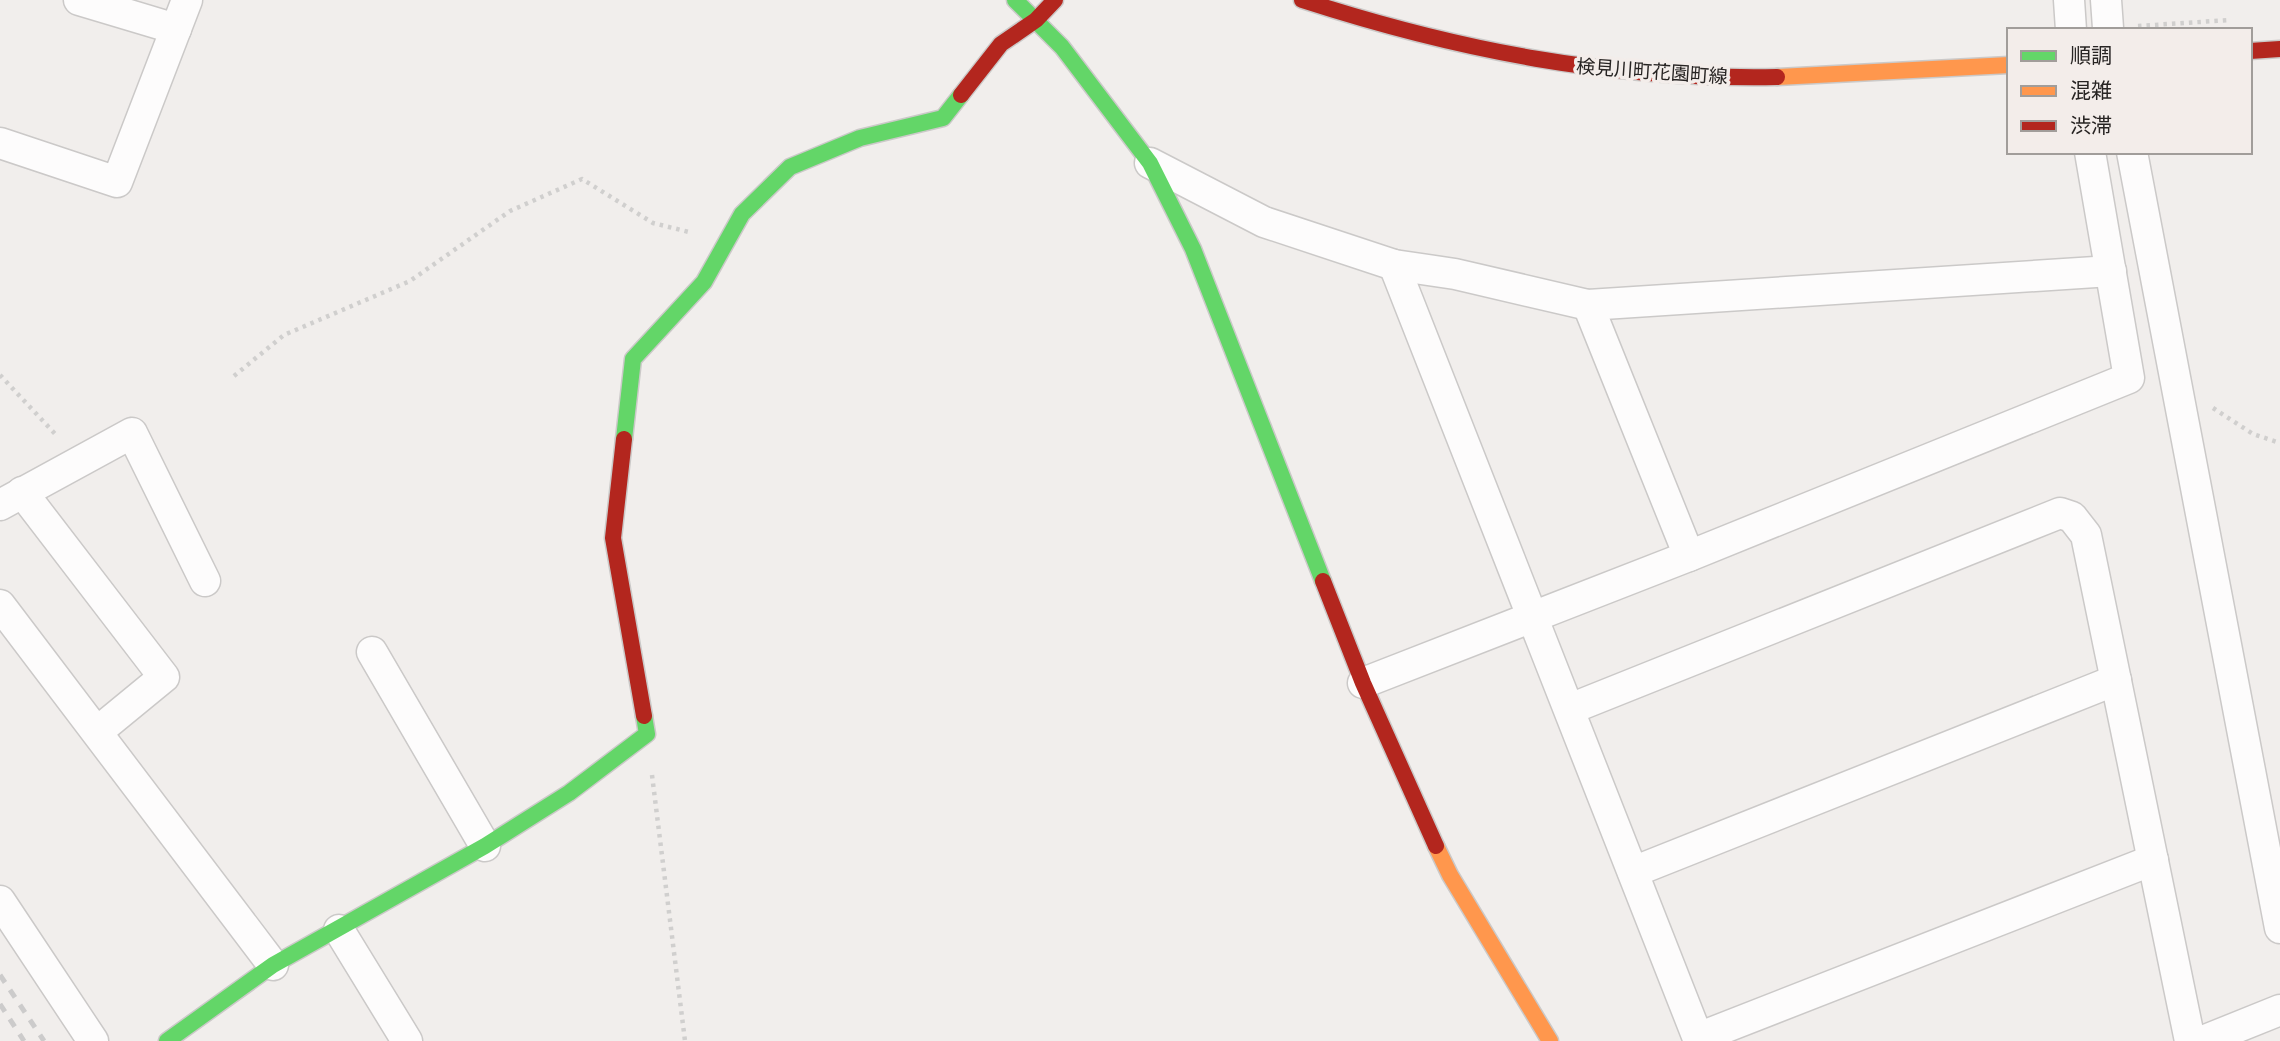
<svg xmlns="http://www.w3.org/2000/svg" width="2280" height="1041" font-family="Mulish,'Noto Sans JP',sans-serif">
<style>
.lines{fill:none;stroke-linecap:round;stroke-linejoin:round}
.street-casing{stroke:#cbc9c8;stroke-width:33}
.fast-casing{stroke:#cbc9c8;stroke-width:19}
.slow-casing{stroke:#cbc9c8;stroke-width:19}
.jam-casing{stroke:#cbc9c8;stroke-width:19}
.path{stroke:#d0cfce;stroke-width:4.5;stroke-dasharray:3.5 5;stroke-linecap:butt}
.street{stroke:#fdfcfc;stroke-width:30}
.fast{stroke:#63d668;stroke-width:16}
.slow{stroke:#ff974d;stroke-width:16}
.jam{stroke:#b3261e;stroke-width:16}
.rail{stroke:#cccbcb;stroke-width:5;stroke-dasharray:9 9;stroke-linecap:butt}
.labels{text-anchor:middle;stroke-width:7;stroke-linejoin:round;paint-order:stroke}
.street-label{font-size:19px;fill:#272423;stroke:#f3edea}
</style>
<rect width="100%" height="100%" fill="#f1eeec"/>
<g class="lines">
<g class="street-casing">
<g id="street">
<path d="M79 0 176 29"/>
<path d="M2069 0 2071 30"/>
<path d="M2106 0 2108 28"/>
<path d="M0 143 117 182 187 0"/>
<path d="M2132 152 2280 928"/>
<path d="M1150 163 1264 222 1394 265 1455 274 1588 305 2111 271"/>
<path d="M1394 265 1699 1041"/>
<path d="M1588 305 1689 556 2129 378 2090 152"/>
<path d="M22 492 164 677 97 732"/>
<path d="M0 505 132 433 205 581"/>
<path d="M0 605 273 965"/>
<path d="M372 652 485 846"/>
<path d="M1363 683 1689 556"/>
<path d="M1570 709 2060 513 2072 517 2086 535 2190 1041"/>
<path d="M1633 872 2116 680"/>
<path d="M0 901 93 1041"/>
<path d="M339 930 407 1041"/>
<path d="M1698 1038 2153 860"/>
<path d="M2203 1041 2280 1010"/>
</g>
</g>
<g class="fast-casing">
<g id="fast">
<path d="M1015 0 1062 47 1150 163 1193 249 1323 581"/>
<path d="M624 439 633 359 704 282 742 214 790 167 860 138 943 118 961 95"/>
<path d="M167 1041 273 965 485 846 569 793 647 734 644 716"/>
</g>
</g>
<g class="slow-casing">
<g id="slow">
<path d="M1777 77 2009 65"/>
<path d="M1436 846 1450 875 1550 1041"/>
</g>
</g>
<g class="jam-casing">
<g id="jam">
<path d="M1302 0C1460 51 1610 80 1777 77"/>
<path d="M2250 51 2280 49"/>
<path d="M961 95 1001 44 1036 20 1055 0"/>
<path d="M624 439 613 538 644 716"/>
<path d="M1323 581 1363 683 1436 846"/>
</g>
</g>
<g class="path">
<path d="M2138 26 2230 20"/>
<path d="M0 375 58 437"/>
<path d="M234 376 284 335 410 281 510 211 582 179 653 223 689 232"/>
<path d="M2213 408 2253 434 2280 443"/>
<path d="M652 775 685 1041"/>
</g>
<use href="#street" class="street"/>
<use href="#fast" class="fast"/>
<use href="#slow" class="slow"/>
<use href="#jam" class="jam"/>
<g class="rail">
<path d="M0 975 44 1041"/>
<path d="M0 1004 24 1041"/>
</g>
</g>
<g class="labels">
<g class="street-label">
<text transform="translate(1652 71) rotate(4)" y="7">検見川町花園町線</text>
</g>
</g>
<rect x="2007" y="28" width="245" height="126" fill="#f3edea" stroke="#a19d9a" stroke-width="2"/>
<rect x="2021" y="51" width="35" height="10" fill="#63d668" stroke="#a19d9a" stroke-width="2"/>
<text x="2070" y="63" font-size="21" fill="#272423">順調</text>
<rect x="2021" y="86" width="35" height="10" fill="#ff974d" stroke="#a19d9a" stroke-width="2"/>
<text x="2070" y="98" font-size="21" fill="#272423">混雑</text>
<rect x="2021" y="121" width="35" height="10" fill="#b3261e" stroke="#a19d9a" stroke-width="2"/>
<text x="2070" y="133" font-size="21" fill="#272423">渋滞</text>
</svg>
